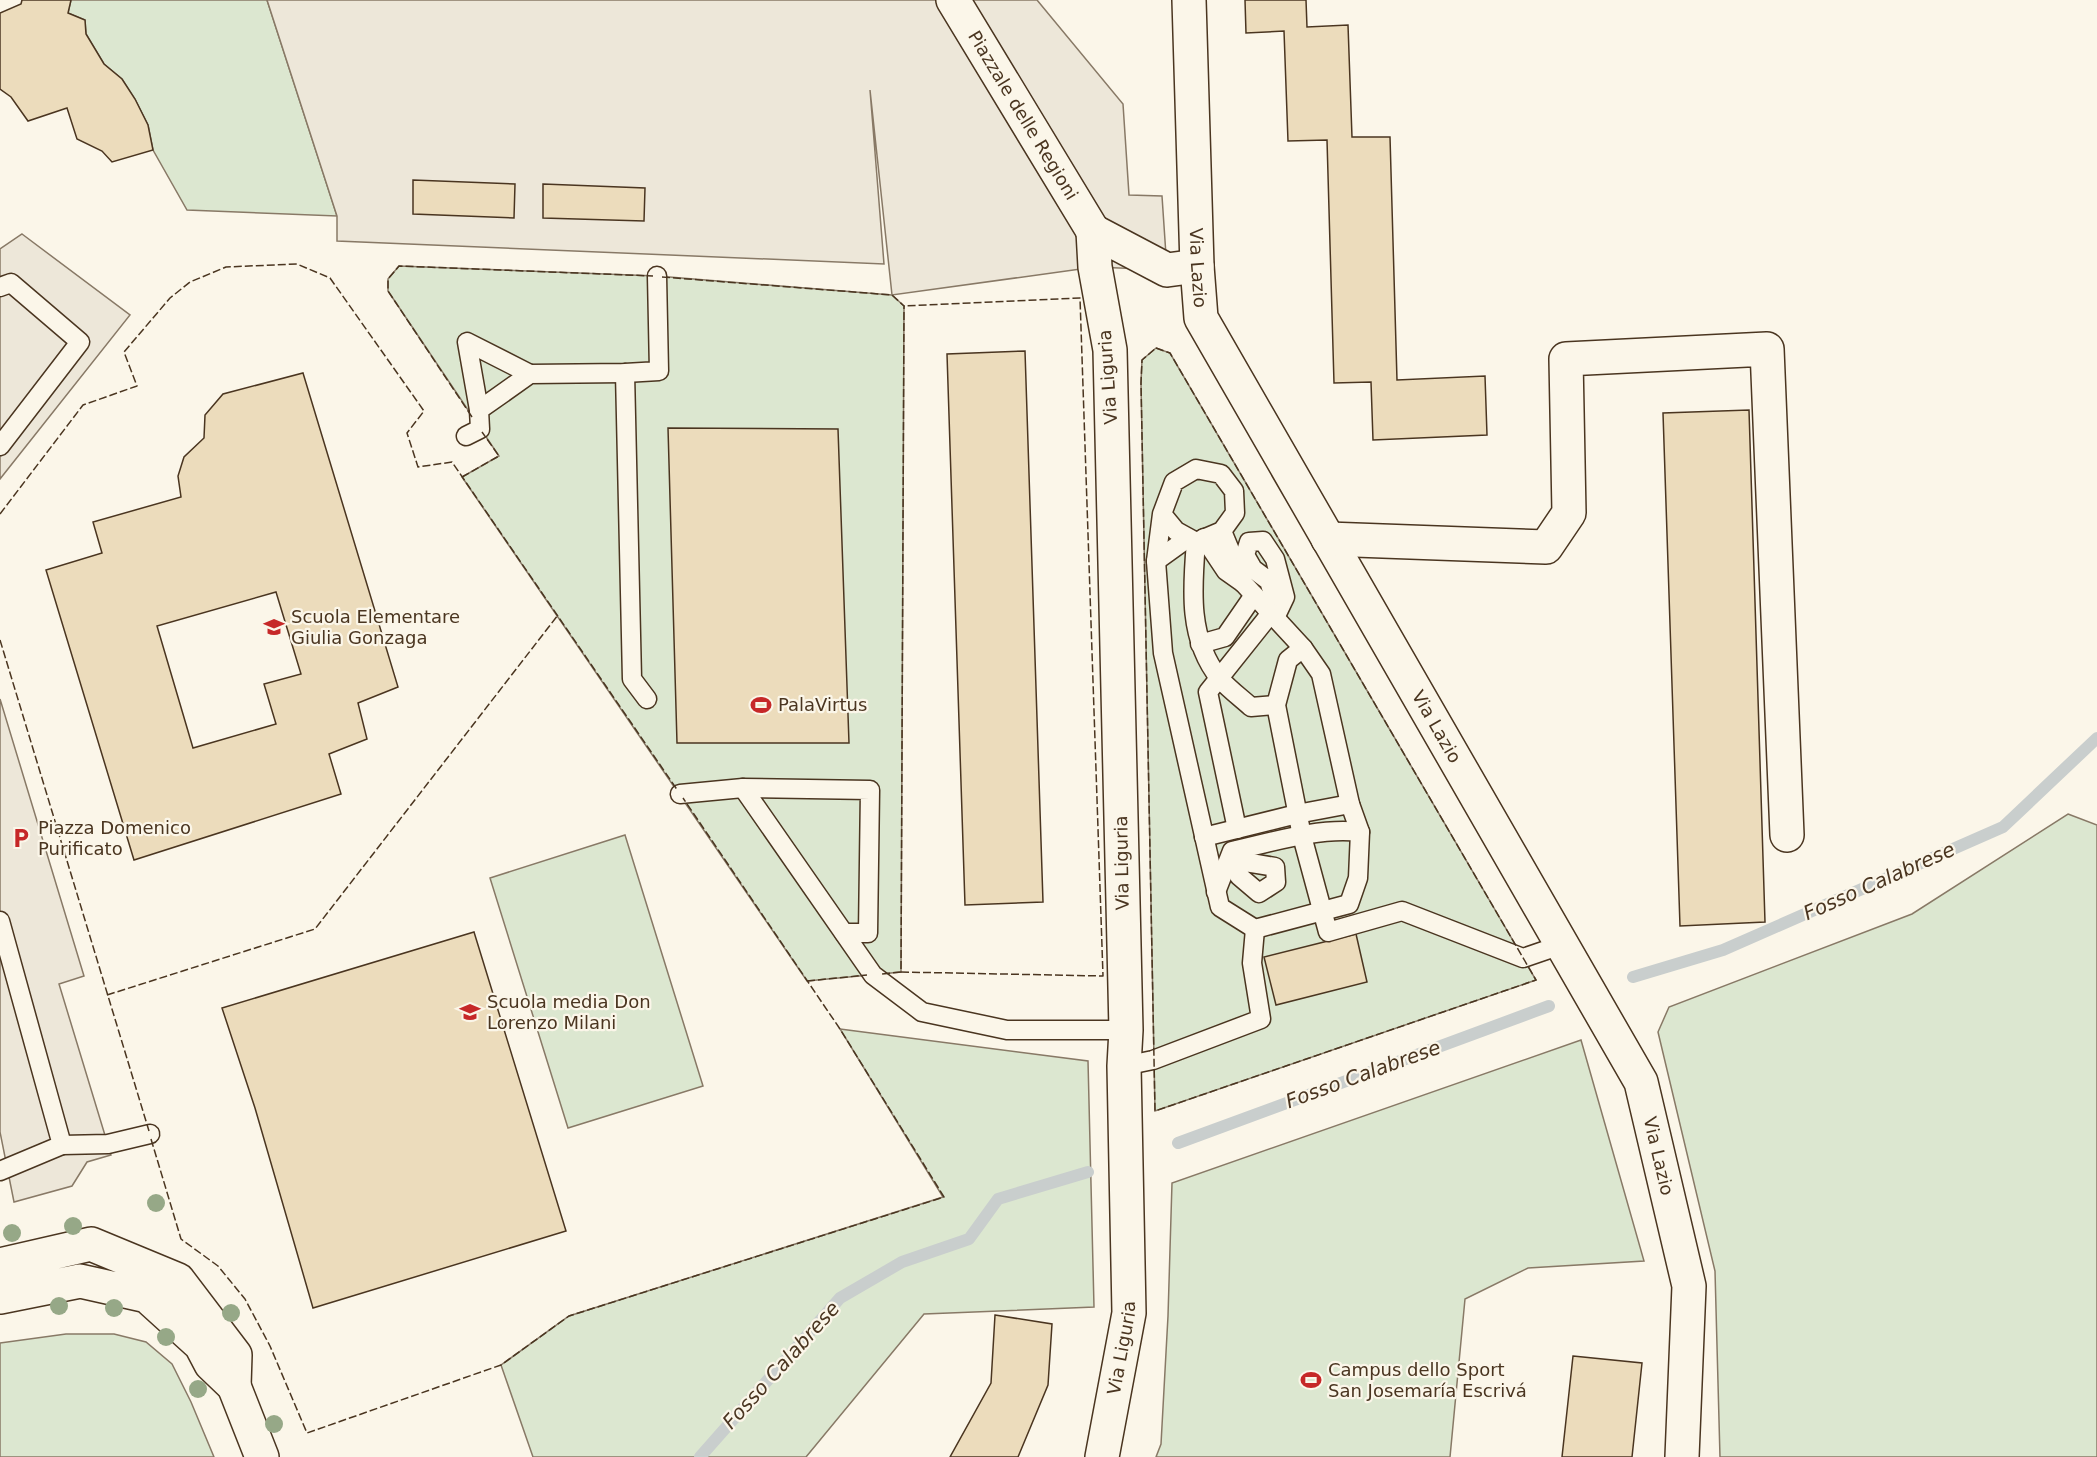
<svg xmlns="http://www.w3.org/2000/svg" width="2097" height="1457" font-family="'DejaVu Sans',sans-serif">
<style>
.green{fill:#dce7d0;stroke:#887966;stroke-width:1.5}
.parking{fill:#ede7d9;stroke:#887966;stroke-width:1.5}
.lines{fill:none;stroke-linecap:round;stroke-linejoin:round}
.stream{stroke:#c9cecd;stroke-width:12}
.building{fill:#ecdcbc;stroke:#4a3520;stroke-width:1.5;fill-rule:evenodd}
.service-casing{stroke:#4a3520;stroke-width:21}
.minor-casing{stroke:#4a3520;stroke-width:36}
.service{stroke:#fbf6e9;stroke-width:18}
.minor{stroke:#fbf6e9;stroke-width:33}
.fence{stroke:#4a3520;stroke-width:1.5;stroke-dasharray:8 3;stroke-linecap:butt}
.tree{fill:#96a887}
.labels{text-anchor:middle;stroke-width:4.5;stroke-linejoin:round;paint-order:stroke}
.street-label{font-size:18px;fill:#4a3520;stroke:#fbf6e9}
.poi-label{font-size:18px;fill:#4a3520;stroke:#fbf6e9;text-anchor:start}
.water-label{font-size:20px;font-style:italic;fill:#4a3520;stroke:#fbf6e9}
</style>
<rect width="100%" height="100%" fill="#fbf6e9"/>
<g class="green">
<path d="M71 0H267L337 216 187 210 153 150 148 125 135 99 122 79 104 64 86 34 85 20 68 13Z"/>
<path d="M399 266 657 276 892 295 904 306 901 972 807 981 462 477 499 456 388 291V279Z"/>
<path d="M1156 348 1170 353 1536 980 1155 1111 1141 383 1142 360Z"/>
<path d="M2068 814 2097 825V1457H1720L1715 1271 1658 1032 1669 1007 1912 914Z"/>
<path d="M625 835 703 1086 568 1128 490 878Z"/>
<path d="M840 1029 1088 1061 1094 1307 924 1314 806 1457H533L501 1365 569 1316 943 1197Z"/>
<path d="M1581 1040 1644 1261 1528 1268 1465 1299 1450 1457H1156L1161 1444 1168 1316 1172 1183Z"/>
<path d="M66 1334H114L146 1342 172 1364 191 1402 214 1457H0V1343Z"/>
</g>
<g class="parking">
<path d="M267 0H1037L1123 104 1129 195 1162 196 1167 270 1095 267 892 295 870 90 884 264 337 241V216Z"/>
<path d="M22 234 130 315 0 479V249Z"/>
<path d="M0 699 84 976 59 984 111 1155 87 1162 72 1186 14 1202 0 1132Z"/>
</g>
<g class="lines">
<g class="stream">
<path d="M1633 977 1723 950 2003 827 2097 738"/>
<path d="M1178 1143 1549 1006"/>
<path d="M700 1457 840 1298 902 1262 969 1239 998 1199 1088 1172"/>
</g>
</g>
<g class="building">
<path d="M22 0H71L68 13 85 20 86 34 104 64 122 79 135 99 148 125 153 150 112 162 102 151 77 139 67 108 28 121 11 97 0 89V13L21 4Z"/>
<path d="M1245 0H1306L1307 27 1348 25 1352 137H1390L1397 380 1485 376 1487 435 1373 440 1371 382 1334 383 1327 140 1288 141 1284 31 1246 33Z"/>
<path d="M413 180 515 184 514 218 413 214Z"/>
<path d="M543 184 645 188 644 221 543 218Z"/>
<path d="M1025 351 1043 902 965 905 947 354Z"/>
<path d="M303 373 398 687 358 703 367 739 329 754 341 794 134 860 46 570 102 553 93 522 181 497 178 476 184 457 204 438 205 415 223 394ZM276 592 301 674 264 684 276 724 193 748 157 626Z"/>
<path d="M1749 410 1765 922 1680 926 1663 413Z"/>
<path d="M668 428 838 429 849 743H677Z"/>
<path d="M474 932 566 1231 313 1308 255 1108 222 1008Z"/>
<path d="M1356 934 1367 982 1276 1005 1264 957Z"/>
<path d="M995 1315 1052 1324 1048 1385 1018 1457H950L991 1383Z"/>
<path d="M1573 1356 1642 1363 1632 1457H1562Z"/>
</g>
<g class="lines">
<g class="service-casing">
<g id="service">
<path d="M0 287 11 283 80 342 0 446"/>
<path d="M625 373 632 679 647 699"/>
<path d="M479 410 467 342 530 374"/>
<path d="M466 436 480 429 479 410 530 374 625 373 659 371 657 276"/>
<path d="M1162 514 1176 531 1196 542 1222 531 1235 513 1234 491 1221 474 1196 469 1174 482 1162 514 1156 561 1163 653 1220 907 1255 929 1349 904 1358 878 1360 832 1350 804 1321 674 1303 648 1244 584 1222 531"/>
<path d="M1204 538 1226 571 1243 583"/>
<path d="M1196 542C1192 589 1188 640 1220 679 1229 689 1241 698 1251 707L1276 705"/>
<path d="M1156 561 1188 538"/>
<path d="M1267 610 1274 597 1269 581 1253 569 1245 555 1249 542 1263 541 1275 559 1285 597 1275 618"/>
<path d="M1200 644 1225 637 1254 595"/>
<path d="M1303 648 1288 660 1276 705 1302 836 1328 932 1402 911 1523 958 1561 945"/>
<path d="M743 788 873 975 922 1012 1007 1030H1126"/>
<path d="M680 794 743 788 870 790 868 933H844"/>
<path d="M1237 829 1208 692 1271 613"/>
<path d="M1204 837 1297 814 1350 804"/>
<path d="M1238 850 1239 876 1259 893 1276 882 1275 867 1239 861"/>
<path d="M1216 892 1232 851C1272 842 1319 827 1360 832"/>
<path d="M0 921 62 1145 0 1171"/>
<path d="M1124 1066 1153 1060 1261 1019 1252 963 1255 929"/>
<path d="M62 1145 108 1144 150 1134"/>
</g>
</g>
<g class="minor-casing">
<g id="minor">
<path id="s1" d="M953 0 1093 231"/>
<path id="s2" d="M1189 0 1197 266 1201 318 1641 1082 1689 1286 1682 1457"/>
<path d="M1328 539 1546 547 1569 513 1566 359 1767 349 1787 835"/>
<path d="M0 1265 91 1244 178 1280 235 1355 234 1386 211 1364 201 1345 147 1296 80 1281 0 1297"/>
<path d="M234 1386 262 1457"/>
<path id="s3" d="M1102 1457 1129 1313 1124 1066 1126 1030 1110 350 1095 267 1093 231 1167 270 1197 266"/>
</g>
</g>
<use href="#service" class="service"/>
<use href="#minor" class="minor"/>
<g class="fence">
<path d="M662 277 892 295 904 306 901 972 882 974"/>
<path d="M1156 348 1170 353 1536 980 1155 1111 1141 383 1142 360Z"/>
<path d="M472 417 388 291V279L399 266 653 276"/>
<path d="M462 477 499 456 482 432"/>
<path d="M0 514 83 405 137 386 124 352 170 298 190 282 226 267 297 264 330 278 424 411 407 433 418 467 452 462 678 791"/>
<path d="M0 640 149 1131"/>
<path d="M901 972 1103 976 1080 298 904 306"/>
<path d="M807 981 867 975"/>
<path d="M107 995 315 929 558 615"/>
<path d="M151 1139 181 1239 218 1266 245 1299 270 1346 307 1433 501 1365 569 1316 944 1197 840 1029 683 798"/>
</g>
</g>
<g class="tree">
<circle cx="156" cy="1203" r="9"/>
<circle cx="73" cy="1226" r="9"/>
<circle cx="12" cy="1233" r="9"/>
<circle cx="59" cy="1306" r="9"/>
<circle cx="114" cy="1308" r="9"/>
<circle cx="231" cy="1313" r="9"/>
<circle cx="166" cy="1337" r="9"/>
<circle cx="198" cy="1389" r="9"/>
<circle cx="274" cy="1424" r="9"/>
</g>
<defs>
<g id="school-bare" transform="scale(1.62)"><path d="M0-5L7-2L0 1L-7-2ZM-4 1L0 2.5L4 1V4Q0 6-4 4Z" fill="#c62828" stroke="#fbf6e9" stroke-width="2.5" paint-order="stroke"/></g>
<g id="stadium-bare" transform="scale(1.62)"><path d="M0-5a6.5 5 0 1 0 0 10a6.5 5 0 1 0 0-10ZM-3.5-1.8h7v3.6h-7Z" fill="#c62828" stroke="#fbf6e9" stroke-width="2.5" paint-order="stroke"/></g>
<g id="parking-bare" transform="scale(1.62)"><path d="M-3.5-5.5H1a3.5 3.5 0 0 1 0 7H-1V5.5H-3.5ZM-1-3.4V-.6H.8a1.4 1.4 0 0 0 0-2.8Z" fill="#c62828" stroke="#fbf6e9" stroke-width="2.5" paint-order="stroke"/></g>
</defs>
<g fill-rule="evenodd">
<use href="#school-bare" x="274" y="627"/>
<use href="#stadium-bare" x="761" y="705"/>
<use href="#parking-bare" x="21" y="838"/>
<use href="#school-bare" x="470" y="1012"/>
<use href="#stadium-bare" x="1311" y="1380"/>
</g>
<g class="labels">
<g class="street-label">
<text dy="6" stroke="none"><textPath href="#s1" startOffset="135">Piazzale delle Regioni</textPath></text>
<text dy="6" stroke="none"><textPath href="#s2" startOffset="268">Via Lazio</textPath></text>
<text transform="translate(1108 377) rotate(-94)" y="6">Via Liguria</text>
<text dy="6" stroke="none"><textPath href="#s2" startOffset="790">Via Lazio</textPath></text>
<text transform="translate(1122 863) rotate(-91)" y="6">Via Liguria</text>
<text dy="6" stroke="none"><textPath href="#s2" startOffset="1276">Via Lazio</textPath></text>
<text dy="6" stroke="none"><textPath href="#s3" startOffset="111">Via Liguria</textPath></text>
</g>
<g class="poi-label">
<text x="291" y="623">Scuola Elementare<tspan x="291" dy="21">Giulia Gonzaga</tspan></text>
<text x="778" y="711">PalaVirtus</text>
<text x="38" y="834">Piazza Domenico<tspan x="38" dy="21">Purificato</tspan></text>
<text x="487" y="1008">Scuola media Don<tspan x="487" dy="21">Lorenzo Milani</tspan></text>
<text x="1328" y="1376">Campus dello Sport<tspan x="1328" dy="21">San Josemaría Escrivá</tspan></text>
</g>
<g class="water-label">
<text transform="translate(1879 881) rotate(-24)" y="7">Fosso Calabrese</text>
<text transform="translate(1363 1074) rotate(-20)" y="7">Fosso Calabrese</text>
<text transform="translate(781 1365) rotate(-48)" y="7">Fosso Calabrese</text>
</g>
</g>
</svg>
